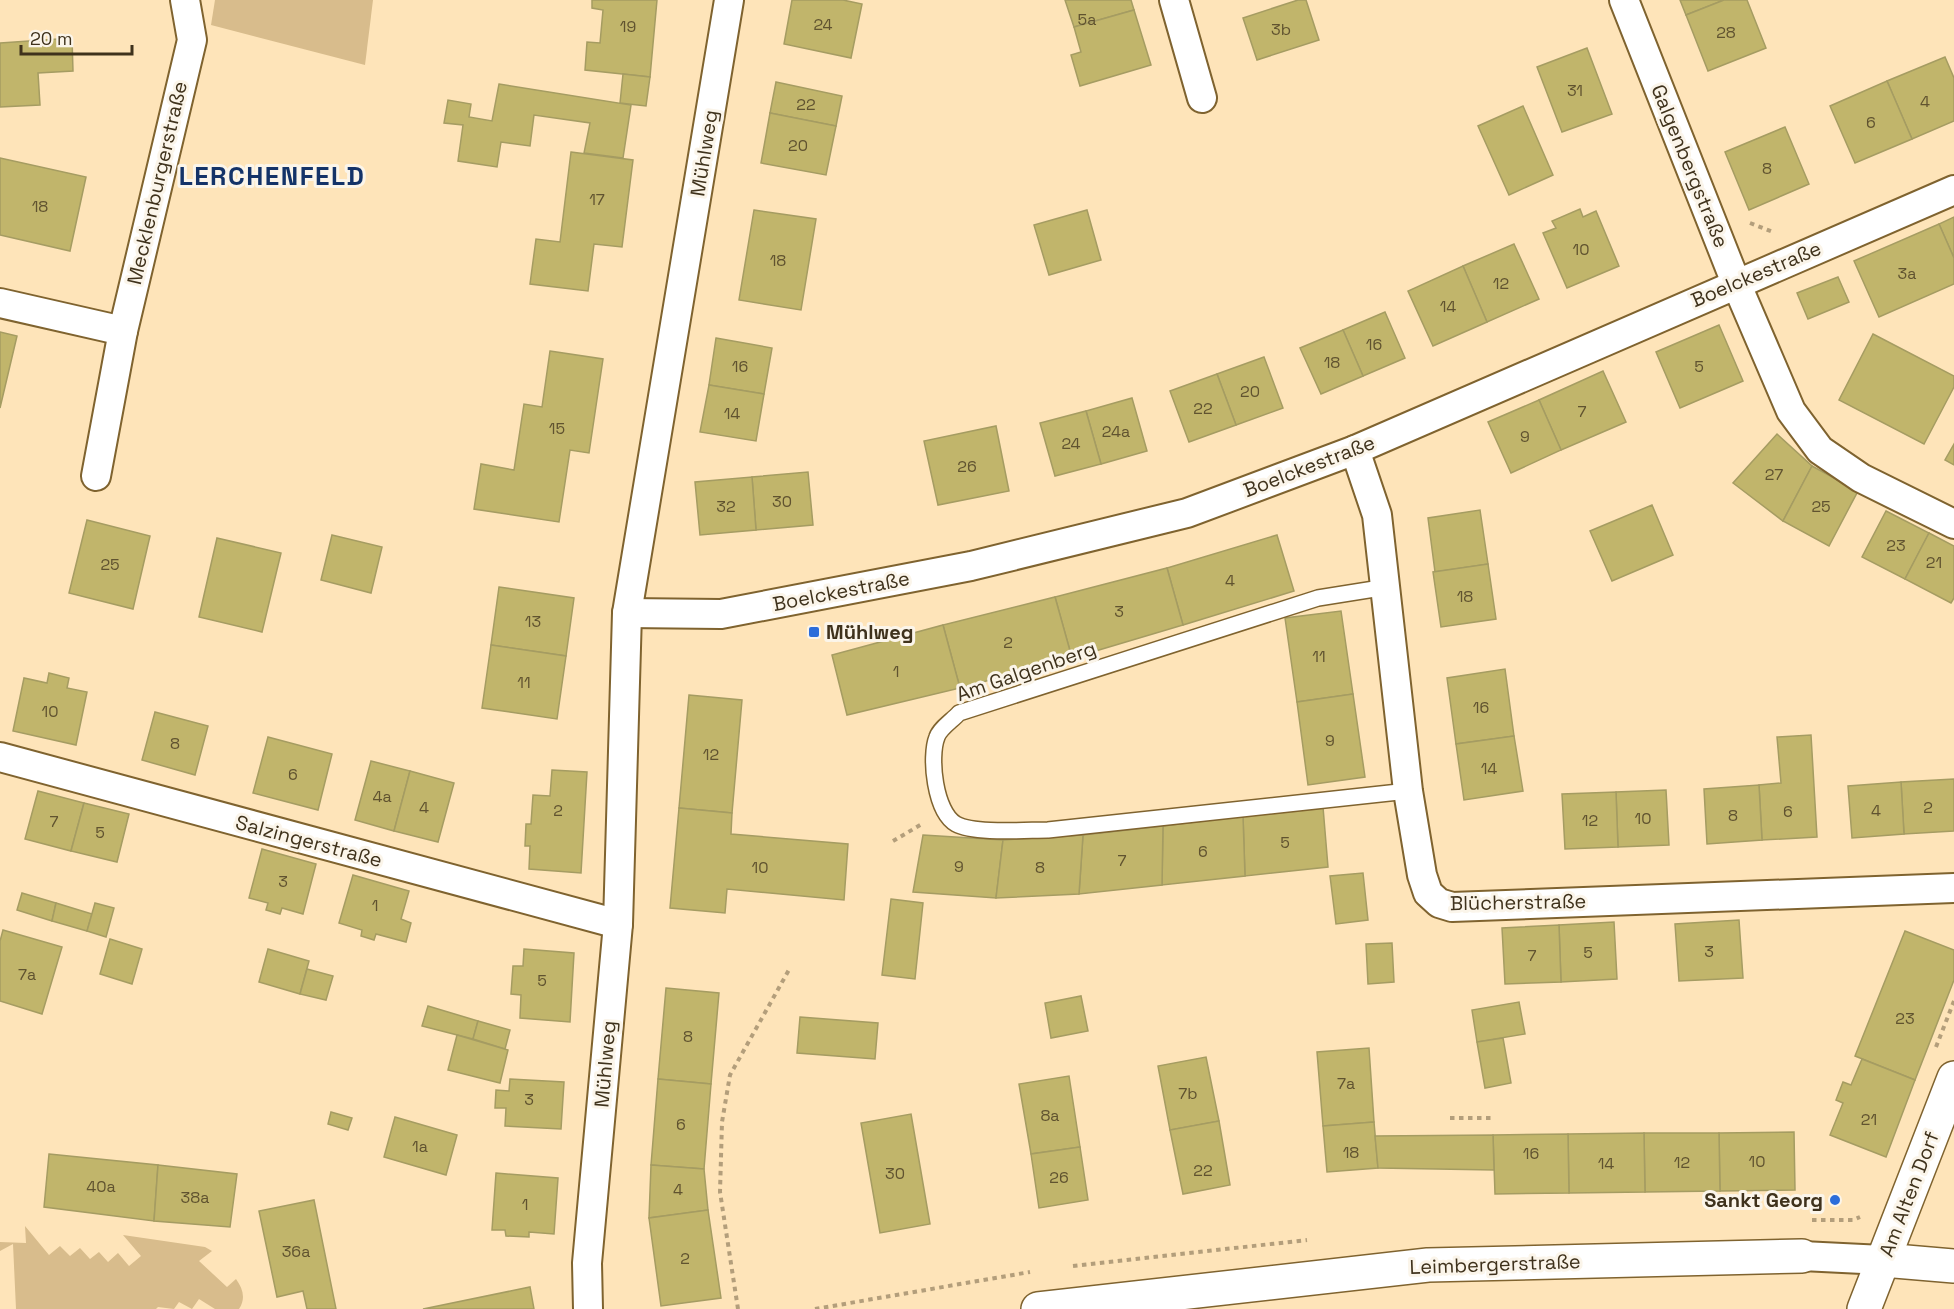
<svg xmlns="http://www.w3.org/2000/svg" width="1954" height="1309" font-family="'Space Grotesk',sans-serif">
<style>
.green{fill:#d8bc8c}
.building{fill:#c1b56b;stroke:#a59c62;stroke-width:1.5}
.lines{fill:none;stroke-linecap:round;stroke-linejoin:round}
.service-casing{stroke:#7f632f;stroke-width:18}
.minor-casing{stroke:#7f632f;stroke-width:32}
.tertiary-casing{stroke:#7f632f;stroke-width:36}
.path{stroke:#b39e7b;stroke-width:4;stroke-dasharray:4.5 4.5;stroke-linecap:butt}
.service{stroke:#fff;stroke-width:15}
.minor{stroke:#fff;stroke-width:28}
.tertiary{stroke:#fff;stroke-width:33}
.poi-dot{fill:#2c6dda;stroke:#fbf5ea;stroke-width:2}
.labels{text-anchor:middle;stroke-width:6;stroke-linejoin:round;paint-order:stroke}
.number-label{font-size:16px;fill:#605330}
.street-label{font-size:20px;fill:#3f321c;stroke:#fbf5ea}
.poi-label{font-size:20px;font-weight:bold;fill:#3f321c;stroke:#fbf5ea;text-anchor:start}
.district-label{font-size:26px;font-weight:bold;letter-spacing:1.5px;fill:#143368;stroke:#fbf5ea}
</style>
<rect width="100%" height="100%" fill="#fee4b9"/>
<g class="green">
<path d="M215 0H373L365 65 211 25Z"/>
<path d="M25 1226 49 1255 60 1246 70 1256 80 1248 90 1259 99 1252 108 1262 118 1253 129 1266 141 1256 123 1235 205 1247 212 1251 199 1261 227 1287 236 1279C243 1289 246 1298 239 1309H215L199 1299 192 1309 179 1302 174 1309 158 1307 156 1309H16L13 1244 0 1251V1242L26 1243Z"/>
</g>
<g class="building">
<path d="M592 0H657L650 77 585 70 587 42 600 43 603 10 592 8Z"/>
<path d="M792 0H843L862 4 851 58 784 44Z"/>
<path d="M1065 0H1131L1134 10 1074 27Z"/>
<path d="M1298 0H1306L1319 40 1257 60 1243 18Z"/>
<path d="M1680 0H1724L1686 15Z"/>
<path d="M1724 0H1747L1766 48 1708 71 1686 15Z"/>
<path d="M1134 10 1151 65 1080 86 1071 55 1081 52 1074 27Z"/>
<path d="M72 38 73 71 38 73 40 105 0 107V43Z"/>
<path d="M1587 48 1612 114 1562 132 1537 67Z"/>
<path d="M1945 57 1954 78V121L1912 139 1887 81Z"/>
<path d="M623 74 650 77 646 106 620 103Z"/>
<path d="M1887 81 1912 139 1855 163 1830 106Z"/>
<path d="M776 82 842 96 836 126 770 113Z"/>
<path d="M499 84 631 105 623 158 584 153 590 123 534 115 530 146 501 142 497 167 458 161 463 125 444 123 448 100 471 104 469 117 492 121Z"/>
<path d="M1523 106 1553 175 1509 195 1478 126Z"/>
<path d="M770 113 836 126 826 175 761 163Z"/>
<path d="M1785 127 1809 184 1749 210 1725 152Z"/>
<path d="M571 152 633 160 622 247 594 244 588 291 530 284 536 239 560 242Z"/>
<path d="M0 158 86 177 70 251 0 235Z"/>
<path d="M1580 209 1583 217 1596 211 1619 266 1567 288 1543 233 1556 228 1552 221Z"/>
<path d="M754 210 816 219 801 310 739 300Z"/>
<path d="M1087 210 1101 260 1049 275 1034 225Z"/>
<path d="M1954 217V258L1939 224Z"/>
<path d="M1939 224 1954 258V284L1879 317 1854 261Z"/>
<path d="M1514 244 1539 299 1487 322 1463 266Z"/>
<path d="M1463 266 1487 322 1433 346 1408 291Z"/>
<path d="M1838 277 1849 302 1808 319 1797 293Z"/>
<path d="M1385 312 1405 358 1363 376 1343 330Z"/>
<path d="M1719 325 1743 381 1680 408 1656 352Z"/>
<path d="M1343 330 1363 376 1321 394 1300 348Z"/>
<path d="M0 332 17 336 0 408Z"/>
<path d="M1873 334 1954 376V387L1924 444 1839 400Z"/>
<path d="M716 338 772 348 764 394 709 385Z"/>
<path d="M550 351 603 359 589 453 570 450 559 522 474 509 481 464 514 470 524 404 542 407Z"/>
<path d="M1264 357 1283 408 1236 425 1217 374Z"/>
<path d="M1603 371 1626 422 1561 450 1539 400Z"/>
<path d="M1217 374 1236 425 1189 442 1170 391Z"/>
<path d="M709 385 764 394 756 441 700 432Z"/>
<path d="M1132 398 1147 451 1101 464 1086 411Z"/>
<path d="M1539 400 1561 450 1511 473 1488 422Z"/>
<path d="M1086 411 1101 464 1055 476 1040 423Z"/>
<path d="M996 426 1009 491 938 505 924 441Z"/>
<path d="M1777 434 1812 466 1783 521 1733 483Z"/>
<path d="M1954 444V465L1945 460Z"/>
<path d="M1812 466 1858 491 1829 546 1783 521Z"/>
<path d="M808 472 813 525 756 530 752 477Z"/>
<path d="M752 477 756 530 700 535 695 482Z"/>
<path d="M1652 505 1673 555 1612 581 1590 531Z"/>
<path d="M1480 510 1488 564 1435 572 1428 518Z"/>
<path d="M1886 511 1929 533 1905 579 1862 557Z"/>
<path d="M87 520 150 536 133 609 69 593Z"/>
<path d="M1929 533 1954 546V598L1951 603 1905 579Z"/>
<path d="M332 535 382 547 371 593 321 580Z"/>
<path d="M1277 535 1294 591 1183 625 1167 568Z"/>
<path d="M217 538 281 553 262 632 199 617Z"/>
<path d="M1488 564 1496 619 1441 627 1433 572Z"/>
<path d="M1167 568 1183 625 1072 658 1055 597Z"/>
<path d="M499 587 574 598 566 656 491 645Z"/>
<path d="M1055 597 1072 658 960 688 943 625Z"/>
<path d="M1341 611 1353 694 1297 702 1285 618Z"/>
<path d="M943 625 960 688 847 715 832 655Z"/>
<path d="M491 645 566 656 557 719 482 708Z"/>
<path d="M1505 669 1514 736 1456 744 1447 678Z"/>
<path d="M49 673 69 678 67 688 87 692 76 745 13 731 24 678 47 683Z"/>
<path d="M1353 694 1365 777 1308 785 1297 702Z"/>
<path d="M689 695 742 700 732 813 679 808Z"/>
<path d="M155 712 208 726 195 775 142 760Z"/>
<path d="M1811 735 1817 837 1762 840 1759 785 1781 783 1777 737Z"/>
<path d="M1514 736 1523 791 1464 800 1456 744Z"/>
<path d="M268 737 332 754 318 810 253 793Z"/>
<path d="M371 761 410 771 394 831 355 820Z"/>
<path d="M552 770 587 772 581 873 529 869 530 846H525L526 824H531L533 795 550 796Z"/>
<path d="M410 771 454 783 438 842 394 831Z"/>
<path d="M1954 779V831L1904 834 1901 782Z"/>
<path d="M1901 782 1904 834 1852 838 1848 786Z"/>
<path d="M1759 785 1762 840 1707 844 1704 789Z"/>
<path d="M1666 790 1669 845 1618 847 1616 792Z"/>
<path d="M38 791 84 803 71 851 25 839Z"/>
<path d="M1616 792 1618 847 1565 849 1562 794Z"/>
<path d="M84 803 129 814 117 862 71 851Z"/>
<path d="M1323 807 1328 867 1245 876 1243 816Z"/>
<path d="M679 808 732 813 731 834 848 844 844 900 727 889 725 913 670 908Z"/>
<path d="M1243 816 1245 876 1162 885 1163 826Z"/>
<path d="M1163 826 1162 885 1079 894 1083 835Z"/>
<path d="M923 835 1003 840 996 898 913 892Z"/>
<path d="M1083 835 1079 894 996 898 1003 840Z"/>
<path d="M262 849 316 864 303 914 282 908 280 914 266 910 268 903 249 898Z"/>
<path d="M1363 873 1368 920 1336 924 1330 876Z"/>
<path d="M353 875 409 891 401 919 411 923 406 942 376 934 374 940 361 936 362 930 339 923Z"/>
<path d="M22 893 56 903 52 921 17 910Z"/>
<path d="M891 899 923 903 915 979 882 975Z"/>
<path d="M56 903 92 914 87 931 52 921Z"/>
<path d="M95 903 114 908 106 937 87 931Z"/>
<path d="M1739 920 1743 978 1679 981 1675 924Z"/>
<path d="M1614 922 1617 979 1561 982 1559 925Z"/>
<path d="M1559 925 1561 982 1505 984 1502 928Z"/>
<path d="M3 930 62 947 42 1014 0 1001V941Z"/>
<path d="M1905 931 1954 950V980L1915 1080 1855 1056Z"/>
<path d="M110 939 142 949 132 984 100 974Z"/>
<path d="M1392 943 1394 982 1368 984 1366 944Z"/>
<path d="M268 949 309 961 300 994 259 982Z"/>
<path d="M524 949 574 953 570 1022 520 1018 521 995 511 994 513 966H523Z"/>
<path d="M307 969 333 976 326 1000 300 994Z"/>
<path d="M666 988 719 993 711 1084 658 1079Z"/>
<path d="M1081 996 1088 1031 1051 1038 1045 1003Z"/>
<path d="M1519 1002 1525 1034 1477 1042 1472 1010Z"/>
<path d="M428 1006 478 1021 473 1039 422 1026Z"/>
<path d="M800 1017 878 1023 875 1059 797 1053Z"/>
<path d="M478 1021 510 1030 505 1049 473 1039Z"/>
<path d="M457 1035 508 1050 500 1083 448 1070Z"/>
<path d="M1503 1038 1511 1083 1485 1088 1477 1042Z"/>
<path d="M1369 1048 1374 1122 1323 1126 1317 1052Z"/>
<path d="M1206 1057 1219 1121 1170 1130 1158 1066Z"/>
<path d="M1862 1059 1915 1080 1886 1157 1830 1135 1843 1103 1836 1100 1843 1082 1851 1085Z"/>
<path d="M1069 1076 1080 1147 1031 1154 1019 1084Z"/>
<path d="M510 1079 564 1082 561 1129 505 1126 506 1108H495L496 1090 509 1091Z"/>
<path d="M658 1079 711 1084 704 1169 651 1165Z"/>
<path d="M331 1112 352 1118 348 1130 328 1124Z"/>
<path d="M911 1114 930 1224 880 1233 861 1123Z"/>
<path d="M395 1117 457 1135 446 1175 384 1157Z"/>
<path d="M1219 1121 1230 1185 1183 1194 1170 1130Z"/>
<path d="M1374 1122 1378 1168 1327 1172 1323 1126Z"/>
<path d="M1794 1132 1795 1190 1720 1191 1719 1133Z"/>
<path d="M1644 1133H1719L1720 1191 1645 1192Z"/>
<path d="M1644 1133 1645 1192 1569 1193 1568 1134Z"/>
<path d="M1568 1134 1569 1193 1495 1194 1493 1135Z"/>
<path d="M1493 1135 1494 1170 1378 1168 1375 1136Z"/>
<path d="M1080 1147 1088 1200 1039 1208 1031 1154Z"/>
<path d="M49 1154 158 1165 154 1221 44 1207Z"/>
<path d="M158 1165 237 1174 230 1227 154 1221Z"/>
<path d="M651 1165 704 1169 708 1210 649 1218Z"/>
<path d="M496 1173 558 1178 554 1234 529 1232V1237L506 1236 505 1230H492Z"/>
<path d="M314 1200 336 1309H307L303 1291 277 1297 259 1211Z"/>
<path d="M708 1210 721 1298 661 1306 649 1218Z"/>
<path d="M530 1287 534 1309H423Z"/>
</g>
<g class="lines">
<g class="service-casing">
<path id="service" d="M1387 587 1318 598 959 713C953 720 940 728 937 737 929 757 935 812 956 824 974 834 1026 830 1048 830L1408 791"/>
</g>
<g class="minor-casing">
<g id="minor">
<path d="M1174 0 1202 98"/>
<path d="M1624 0 1736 283 1791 411 1820 450 1861 478 1954 524"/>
<path d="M0 303 123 331"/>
<path d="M1355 450 1377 515 1408 791 1422 875 1428 893 1439 903 1452 907 1954 888"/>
<path d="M96 476 123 331 192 40 185 0"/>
<path d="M627 613 721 614 971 566 1187 513 1355 450 1954 190"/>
<path d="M0 757 618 924"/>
<path d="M1802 1256 1883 1260"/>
<path d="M588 1309 587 1263 618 924 627 613 729 0"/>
</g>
</g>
<g class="tertiary-casing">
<g id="tertiary">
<path d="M1883 1260 1954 1266"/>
<path d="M1038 1309 1428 1265 1802 1256"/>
<path d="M1864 1309 1954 1078"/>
</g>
</g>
<g class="path">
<path d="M1750 223 1773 232"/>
<path d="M893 841 922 824"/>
<path d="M1936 1047 1954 1001"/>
<path d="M1450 1118H1493"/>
<path d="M1812 1220H1853L1860 1217"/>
<path d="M1073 1266 1307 1240"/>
<path d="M738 1309 720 1192 722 1122 730 1075 790 968"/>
<path d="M815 1309 1030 1272"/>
</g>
<use href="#service" class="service"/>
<use href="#minor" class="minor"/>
<use href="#tertiary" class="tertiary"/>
</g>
<g class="poi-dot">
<rect x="808" y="626" width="12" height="12" rx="3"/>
<circle cx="1835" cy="1200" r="6"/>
</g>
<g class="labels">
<g class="number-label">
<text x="1087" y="25">5a</text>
<text x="823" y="30">24</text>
<text x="628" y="32">19</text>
<text x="1281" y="35">3b</text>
<text x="1726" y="38">28</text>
<text x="1575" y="96">31</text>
<text x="1925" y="107">4</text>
<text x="806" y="110">22</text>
<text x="1871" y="128">6</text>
<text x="798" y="151">20</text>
<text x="1767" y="174">8</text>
<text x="597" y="205">17</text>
<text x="40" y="212">18</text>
<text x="1581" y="255">10</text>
<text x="778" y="266">18</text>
<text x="1907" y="279">3a</text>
<text x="1501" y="289">12</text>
<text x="1448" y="312">14</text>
<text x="1374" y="350">16</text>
<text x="1332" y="368">18</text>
<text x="740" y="372">16</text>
<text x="1699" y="372">5</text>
<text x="1250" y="397">20</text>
<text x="1203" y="414">22</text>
<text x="1582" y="417">7</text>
<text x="732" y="419">14</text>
<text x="557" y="434">15</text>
<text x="1116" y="437">24a</text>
<text x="1525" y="442">9</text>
<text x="1071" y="449">24</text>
<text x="967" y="472">26</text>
<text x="1774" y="480">27</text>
<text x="782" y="507">30</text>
<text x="726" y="512">32</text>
<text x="1821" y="512">25</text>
<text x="1896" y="551">23</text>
<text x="1934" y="568">21</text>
<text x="110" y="570">25</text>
<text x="1230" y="586">4</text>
<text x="1465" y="602">18</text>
<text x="1119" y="617">3</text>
<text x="533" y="627">13</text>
<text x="1008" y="648">2</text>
<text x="1319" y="662">11</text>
<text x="896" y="677">1</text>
<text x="524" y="688">11</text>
<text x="1481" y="713">16</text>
<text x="50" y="717">10</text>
<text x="1330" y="746">9</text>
<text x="175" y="749">8</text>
<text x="711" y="760">12</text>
<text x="1489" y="774">14</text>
<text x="293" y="780">6</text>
<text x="382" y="802">4a</text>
<text x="424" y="813">4</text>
<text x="1928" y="813">2</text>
<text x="558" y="816">2</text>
<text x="1876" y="816">4</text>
<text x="1788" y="817">6</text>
<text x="1733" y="821">8</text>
<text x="1643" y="824">10</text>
<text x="1590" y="826">12</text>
<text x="54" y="827">7</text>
<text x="100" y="838">5</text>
<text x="1285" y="848">5</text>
<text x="1203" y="857">6</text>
<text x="1122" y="866">7</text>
<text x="959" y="872">9</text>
<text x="760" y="873">10</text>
<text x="1040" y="873">8</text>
<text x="283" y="887">3</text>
<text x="375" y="911">1</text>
<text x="1709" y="957">3</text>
<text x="1588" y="958">5</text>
<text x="1532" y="961">7</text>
<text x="27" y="980">7a</text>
<text x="542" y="986">5</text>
<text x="1905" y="1024">23</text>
<text x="688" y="1042">8</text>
<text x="1346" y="1089">7a</text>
<text x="1188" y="1099">7b</text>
<text x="529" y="1105">3</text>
<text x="1050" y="1121">8a</text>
<text x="1869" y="1125">21</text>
<text x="681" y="1130">6</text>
<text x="420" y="1152">1a</text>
<text x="1351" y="1158">18</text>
<text x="1531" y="1159">16</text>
<text x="1757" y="1167">10</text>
<text x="1682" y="1168">12</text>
<text x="1606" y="1169">14</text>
<text x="1203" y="1176">22</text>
<text x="895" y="1179">30</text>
<text x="1059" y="1183">26</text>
<text x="101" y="1192">40a</text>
<text x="678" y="1195">4</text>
<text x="195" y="1203">38a</text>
<text x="525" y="1210">1</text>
<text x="296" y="1257">36a</text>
<text x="685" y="1264">2</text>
</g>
<g class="street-label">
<text transform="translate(704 153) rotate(-81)" y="7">Mühlweg</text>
<text transform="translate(1690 166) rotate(68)" y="7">Galgenbergstraße</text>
<text transform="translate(157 183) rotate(-77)" y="7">Mecklenburgerstraße</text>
<text transform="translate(1756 274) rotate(-23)" y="7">Boelckestraße</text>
<text transform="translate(1309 466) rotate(-21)" y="7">Boelckestraße</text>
<text transform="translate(841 591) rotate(-11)" y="7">Boelckestraße</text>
<text transform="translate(1026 671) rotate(-19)" y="7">Am Galgenberg</text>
<text transform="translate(309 841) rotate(15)" y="7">Salzingerstraße</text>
<text transform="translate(1518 902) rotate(-1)" y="7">Blücherstraße</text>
<text transform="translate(605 1064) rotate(-85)" y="7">Mühlweg</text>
<text transform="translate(1909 1194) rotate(-69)" y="7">Am Alten Dorf</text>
<text transform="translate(1495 1264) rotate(-2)" y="7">Leimbergerstraße</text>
</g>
<g class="poi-label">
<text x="826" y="639">Mühlweg</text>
<text x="1823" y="1207" text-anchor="end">Sankt Georg</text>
</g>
<g class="district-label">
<text x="272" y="185">LERCHENFELD</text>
</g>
</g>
<path d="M21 45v9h111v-9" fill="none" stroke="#3f321c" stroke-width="3"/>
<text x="30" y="45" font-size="18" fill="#3f321c" stroke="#fbf5ea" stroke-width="4.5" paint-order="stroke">20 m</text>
</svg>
